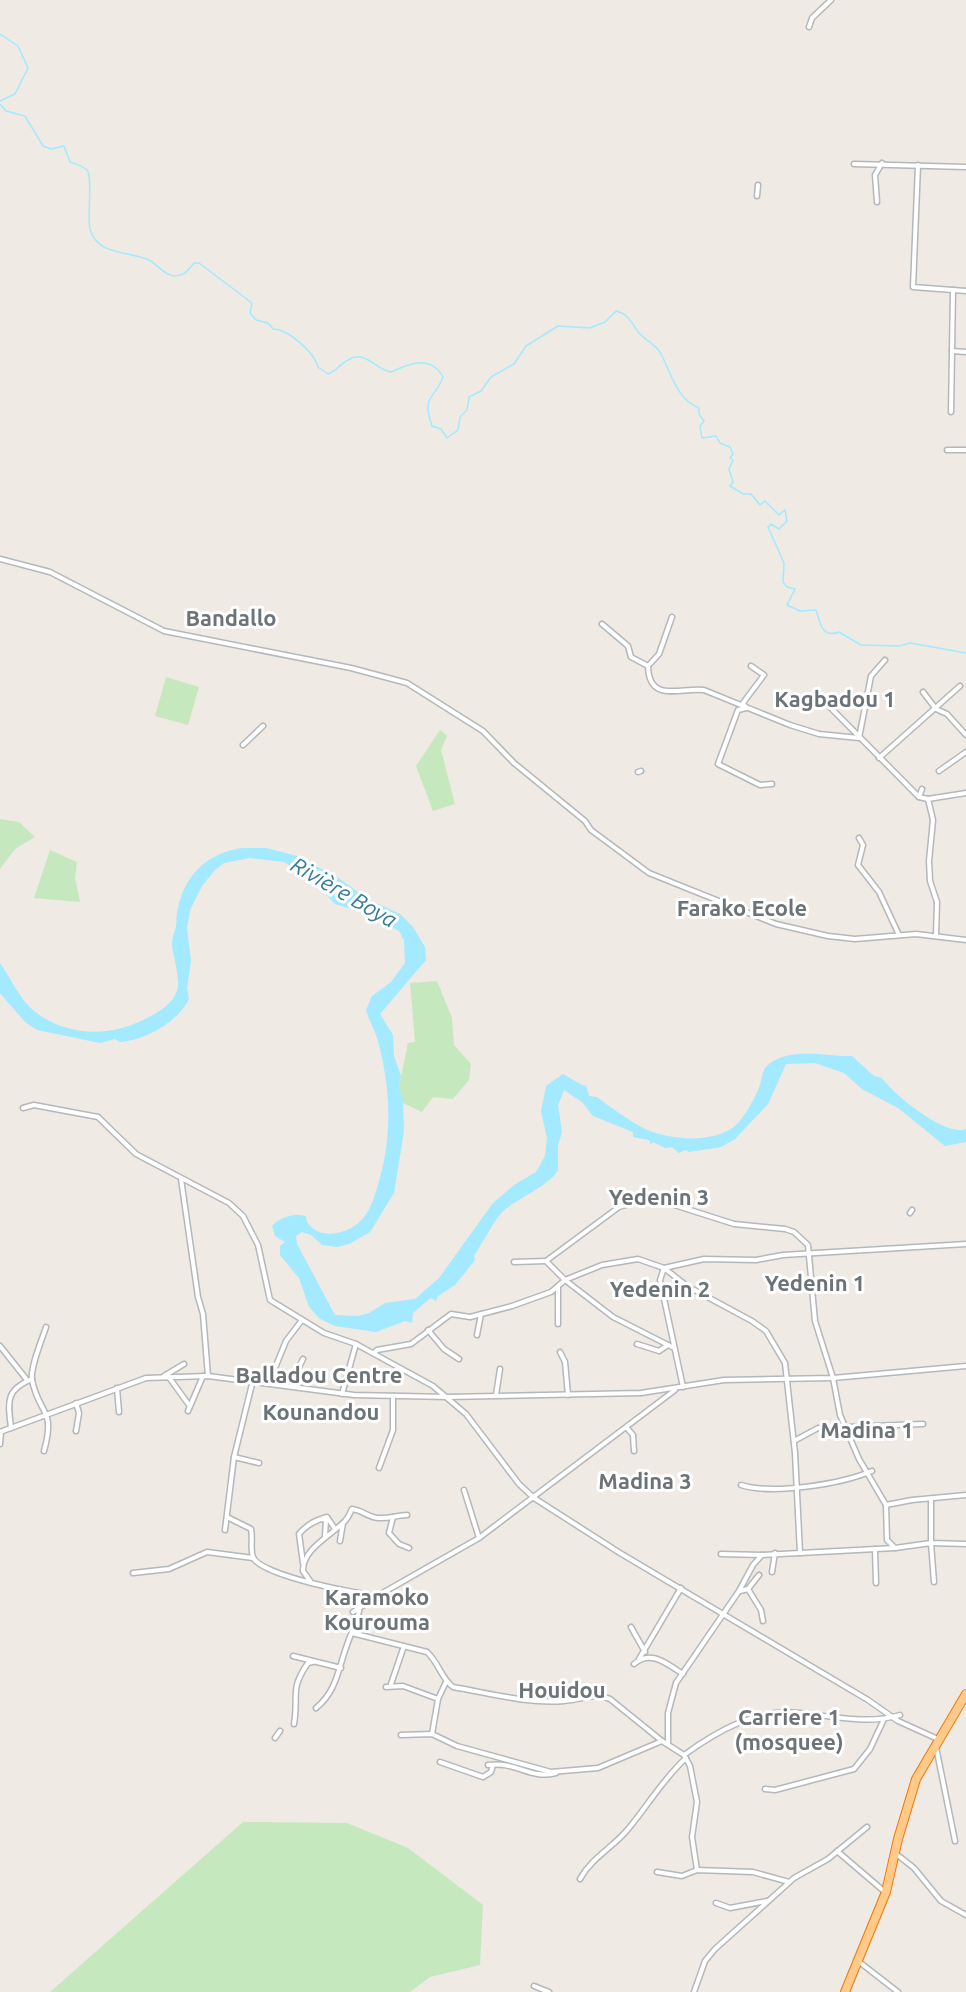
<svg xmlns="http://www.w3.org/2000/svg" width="966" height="1992" font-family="Ubuntu,sans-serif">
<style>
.green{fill:#c6e8be}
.water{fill:#a3e9ff}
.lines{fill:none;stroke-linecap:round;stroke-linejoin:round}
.stream{stroke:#a3e9ff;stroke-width:1.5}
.street-casing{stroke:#b4b8bb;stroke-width:7}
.highway-casing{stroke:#f27700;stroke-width:10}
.street{stroke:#fff;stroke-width:4}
.highway{stroke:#ffca8a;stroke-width:8}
.labels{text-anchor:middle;stroke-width:6;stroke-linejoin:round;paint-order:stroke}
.neighbourhood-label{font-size:22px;font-weight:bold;fill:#6c7477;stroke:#fff}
.water-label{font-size:22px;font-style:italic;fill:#327b9c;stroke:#fff}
</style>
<rect width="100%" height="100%" fill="#efeae3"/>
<g class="green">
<path d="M166 677 199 687 188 725 155 716Z"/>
<path d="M440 730 447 736 441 750 455 804 433 811 416 766Z"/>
<path d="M0 819 19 822 35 837 15 849 0 869Z"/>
<path d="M50 850 77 862 75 878 80 902 34 898Z"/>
<path d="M437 981 452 1018 454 1045 471 1064 469 1080 453 1099 433 1097 422 1112 403 1103 399 1087 408 1043 415 1042 410 983Z"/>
<path d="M243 1822 347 1823 408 1848 483 1905 480 1965 430 1977 410 1992H50Z"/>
</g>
<path class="water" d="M242 848H266L297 856 340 879 366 898 400 914 413 927 425 947 426 960 380 1014 393 1035 394 1056 401 1076 399 1087 403 1100 404 1131 394 1193 370 1232 349 1244 337 1247 322 1245 311 1235 302 1232 296 1236 297 1244 335 1315 358 1316 369 1313 385 1303 415 1299 439 1278 493 1203 514 1185 536 1172 545 1156 547 1138 541 1111 546 1086 563 1074 584 1086 586 1085 589 1096 597 1097C611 1108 627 1119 643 1128 664 1139 714 1146 737 1124 745 1116 753 1101 758 1090 762 1082 761 1071 768 1065 789 1046 828 1057 852 1056L874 1076 882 1078C894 1095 945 1137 966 1129V1142L945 1146 898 1108 862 1089 844 1073 815 1063 786 1064 768 1104 735 1139 721 1147 689 1152 685 1150 679 1153 672 1147 665 1148 653 1142 651 1145 649 1140 633 1137V1132L593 1116 582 1102 564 1090 558 1105 562 1132 558 1145V1170C548 1187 517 1198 502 1212 497 1217 479 1248 474 1256L475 1260 455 1285 438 1296 436 1301 431 1298 413 1313 412 1323 405 1321 376 1332 335 1326 320 1319 309 1307 299 1278 280 1255V1246L285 1242 275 1236 272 1226C280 1217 294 1213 306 1216L307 1222C316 1235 330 1236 344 1231 366 1224 372 1205 378 1185 392 1138 391 1096 380 1049 378 1036 370 1023 366 1010L372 996 391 982 405 963 404 940 399 931 371 915 335 904 312 879 284 862 250 858 224 863 215 870 202 886 190 910 187 928 191 961 187 988 189 999C177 1023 145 1040 120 1042L115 1039 100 1043 37 1030 25 1022 0 993V963C11 978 19 999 34 1011 68 1038 113 1037 149 1017 159 1012 172 1004 176 993 182 981 173 958 172 944 172 937 175 932 176 926 177 922 176 917 177 913 183 876 207 853 242 848Z"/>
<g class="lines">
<g class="stream">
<path d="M0 34 18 46 28 68 15 94 0 101"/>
<path d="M0 104 6 111 25 116 43 146 51 149 64 146 70 162C76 164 83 166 87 170 93 176 87 217 90 229 97 256 129 251 149 260 158 265 165 276 176 276 186 275 189 269 194 263H199L252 303 250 313 256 320 268 323 273 329C288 329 314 352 318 367L328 374C336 371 340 364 348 360 366 349 375 370 391 372 409 364 430 354 443 377 435 400 421 394 432 426L441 429 447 438 458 430 460 417 467 410 469 397 481 391 491 377 514 364 526 346 558 326 590 328 605 322 616 311C629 314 632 324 639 333 645 340 655 344 660 352 671 372 676 399 699 408V414L704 421 700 426 702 438 716 436 720 443 730 447 733 454 730 458 733 460 729 469 733 482 730 486 743 494H751L760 505 765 501 779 515 785 510 787 521 779 529 771 524 768 527 784 563 783 582 787 587 795 589 787 605 800 611 816 610C820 621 821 639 839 632L861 645 899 646 910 643 966 653"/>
</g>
<g class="street-casing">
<g id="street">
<path d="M809 27 812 18 831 0"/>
<path d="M854 164 966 167"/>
<path d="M918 165 913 287 966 291"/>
<path d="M757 196 758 185"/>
<path d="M877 202 875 175 882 163"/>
<path d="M952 351 966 352"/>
<path d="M951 412 953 290"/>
<path d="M947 450H966"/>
<path d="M0 559 50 572 164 631 351 668 407 683 483 731 514 763 585 821 591 830 649 873 776 924 828 936 855 939 916 934 966 940"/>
<path d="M672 617 659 654 648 666C649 704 681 687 704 690L790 725 819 734 859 738 871 676 885 660"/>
<path d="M602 624 628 646 631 657 648 666"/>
<path d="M751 666 764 675 743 703 746 708 738 710 718 764 760 785 772 784"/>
<path d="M923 692 936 709 947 714 966 735"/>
<path d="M823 700 919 797 928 799 966 793"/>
<path d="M243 745 263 726"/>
<path d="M879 758 960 686"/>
<path d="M939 771 966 752"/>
<path d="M638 772 641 771"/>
<path d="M919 797 922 789"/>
<path d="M928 799 933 820 929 861 930 881 937 902 936 935"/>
<path d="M859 838 863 845 858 865 879 892 899 935"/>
<path d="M23 1108 34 1105 98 1117 136 1154 229 1203 243 1216 258 1245 270 1300 324 1333 356 1344 433 1386 466 1414 519 1484 534 1498 620 1553 868 1700 898 1721 940 1740"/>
<path d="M181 1179 198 1297 203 1314 208 1376"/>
<path d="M910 1213 912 1210"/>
<path d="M514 1262 546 1261"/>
<path d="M558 1287V1324"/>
<path d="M428 1330 444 1349 459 1359"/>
<path d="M477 1335 481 1314"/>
<path d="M637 1344 659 1351 668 1345"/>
<path d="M0 1346 27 1380"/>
<path d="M674 1348 613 1317 565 1280 546 1261 619 1207 636 1202H665L734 1224 785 1229 794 1232 808 1245 815 1321 833 1378 840 1415 859 1459 886 1505 912 1500 966 1495"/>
<path d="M560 1352 565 1362 568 1395"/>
<path d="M374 1353 377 1350 411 1344 451 1314 470 1317 512 1306 551 1292 565 1280 602 1265 638 1259 664 1268 687 1286 752 1321 766 1331 785 1363 795 1453 800 1553"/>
<path d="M164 1376 184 1364"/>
<path d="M168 1376 189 1405"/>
<path d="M258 1381 275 1368 286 1341 302 1320"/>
<path d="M298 1387V1369L303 1359"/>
<path d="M683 1387 660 1280 664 1268 704 1259 756 1260 783 1255 966 1244"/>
<path d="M117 1388 119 1412"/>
<path d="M342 1394 356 1344"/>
<path d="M496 1395 500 1369"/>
<path d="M188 1411 203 1376"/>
<path d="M847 1427 923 1424"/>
<path d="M11 1428C8 1402 5 1390 32 1379"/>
<path d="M627 1428 633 1435 634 1451"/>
<path d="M76 1431 79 1413 76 1403"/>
<path d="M0 1432 146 1378 208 1376 354 1395 448 1397 641 1393 724 1380 833 1378 966 1366"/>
<path d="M794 1441 818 1428"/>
<path d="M0 1444 1 1432"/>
<path d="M44 1451C56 1408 39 1415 32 1380 30 1367 42 1340 46 1327"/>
<path d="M234 1457 259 1463"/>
<path d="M379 1468 393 1430V1396"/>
<path d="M741 1485C773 1495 841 1484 872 1471"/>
<path d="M464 1490 479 1538"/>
<path d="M931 1499V1543L966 1544"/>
<path d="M886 1505 887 1540 895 1548 931 1543 934 1582"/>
<path d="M227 1517 251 1529C253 1538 250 1549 253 1557 259 1575 358 1595 379 1595L479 1538 675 1390"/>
<path d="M393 1517 389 1533 399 1544 409 1548"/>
<path d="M322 1519 326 1520 325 1536"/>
<path d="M225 1530 234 1457 253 1380"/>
<path d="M340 1541 343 1523"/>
<path d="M875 1549 876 1583"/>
<path d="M721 1554 762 1555 895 1548"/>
<path d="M303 1563 299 1534C307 1524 316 1520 327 1517L335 1529"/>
<path d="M772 1572 775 1553"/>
<path d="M133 1573 169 1569 207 1552 253 1558"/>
<path d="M310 1581 303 1571C302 1549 332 1535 345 1521 348 1518 350 1513 352 1509 362 1510 369 1518 379 1518 389 1519 397 1515 407 1515"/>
<path d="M748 1589 759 1575"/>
<path d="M740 1591 748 1589 761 1610 763 1621"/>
<path d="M353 1612 378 1596"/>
<path d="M631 1627 645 1652"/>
<path d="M352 1633 427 1652C439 1663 441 1678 453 1687 489 1693 527 1704 564 1701 579 1700 596 1692 610 1699L662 1741 684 1755 690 1766 697 1802 692 1837 697 1870"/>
<path d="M293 1656 341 1668"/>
<path d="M639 1659 681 1588"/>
<path d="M634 1664C651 1649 667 1664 683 1674"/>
<path d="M391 1684 404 1646"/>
<path d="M386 1687 403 1686 438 1699"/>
<path d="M316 1708C337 1691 338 1669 347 1645 353 1627 361 1615 361 1595"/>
<path d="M294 1724C299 1695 289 1690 308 1663L313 1662"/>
<path d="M432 1734 438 1699 446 1682"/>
<path d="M401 1735 432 1734 457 1746 551 1772 598 1768 662 1741"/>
<path d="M275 1738 280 1731"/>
<path d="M668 1743V1713L676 1683 739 1591 753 1565 762 1555"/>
<path d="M936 1747 955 1841"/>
<path d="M684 1755C717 1731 757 1708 799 1713 833 1716 867 1725 900 1715"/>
<path d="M440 1762 483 1777 491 1772 493 1765"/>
<path d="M488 1765C517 1761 529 1780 556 1773"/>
<path d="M765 1789 775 1790 854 1769 870 1749 884 1719"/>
<path d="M837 1851 885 1892"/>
<path d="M895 1853 914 1868 941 1901 966 1915"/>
<path d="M657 1872 682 1876 697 1870 753 1872 789 1882"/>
<path d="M580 1879C592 1857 614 1847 629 1828 648 1805 664 1778 686 1758"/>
<path d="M716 1903 730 1908 767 1901"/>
<path d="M858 1961 898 1992"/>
<path d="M534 1986 549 1992"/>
<path d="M694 1992 705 1961 715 1949 794 1878 828 1859 867 1827"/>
</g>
</g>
<g class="highway-casing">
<path id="highway" d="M845 1992 886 1892 898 1839 916 1779 966 1694"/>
</g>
<use href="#street" class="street"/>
<use href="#highway" class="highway"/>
</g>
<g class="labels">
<g class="neighbourhood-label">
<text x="231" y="626">Bandallo</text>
<text x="835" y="707">Kagbadou 1</text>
<text x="742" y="916">Farako Ecole</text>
<text x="659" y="1205">Yedenin 3</text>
<text x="815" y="1291">Yedenin 1</text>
<text x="660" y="1297">Yedenin 2</text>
<text x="319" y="1383">Balladou Centre</text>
<text x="321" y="1420">Kounandou</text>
<text x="867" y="1438">Madina 1</text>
<text x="645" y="1489">Madina 3</text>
<text x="377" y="1605">Karamoko<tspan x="377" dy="25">Kourouma</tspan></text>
<text x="562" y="1698">Houidou</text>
<text x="789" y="1725">Carriere 1<tspan x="789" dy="25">(mosquee)</tspan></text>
</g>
<g class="water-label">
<text transform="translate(344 892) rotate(30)" y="8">Rivière Boya</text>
</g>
</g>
</svg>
